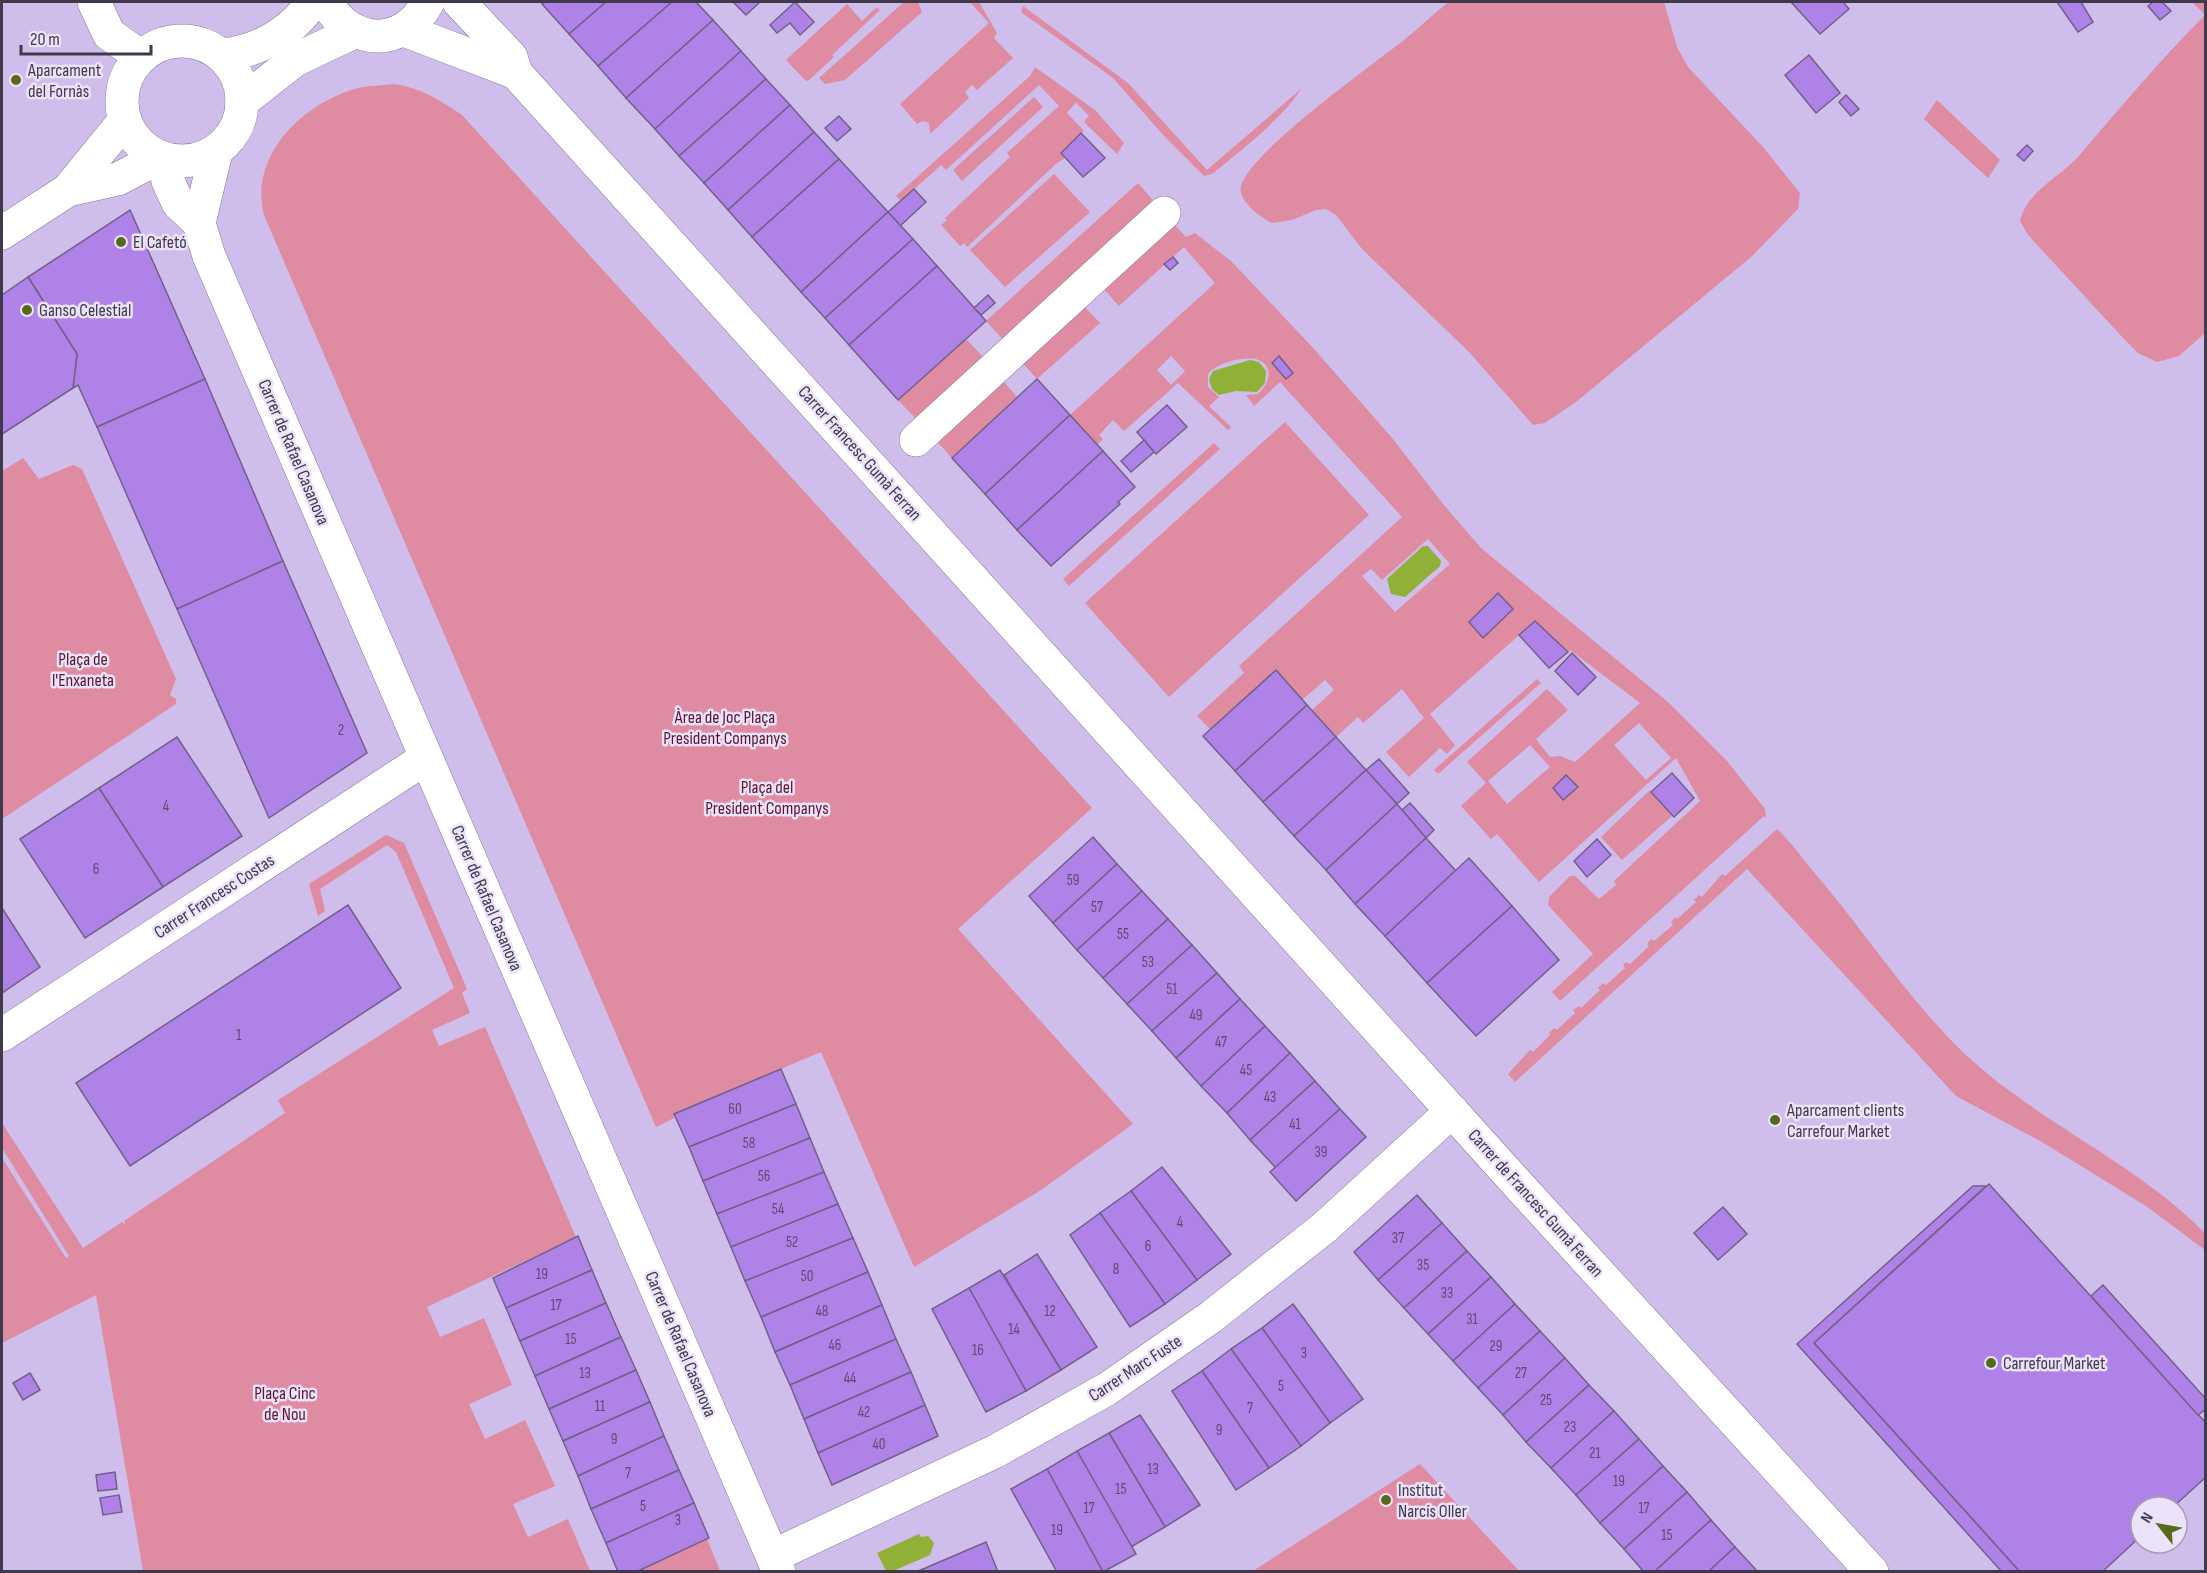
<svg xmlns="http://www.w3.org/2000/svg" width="2207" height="1573" font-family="'Sofia Sans Condensed',sans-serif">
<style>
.green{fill:#df8ba1;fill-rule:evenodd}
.water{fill:#90b038}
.building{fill:#ae82e6;stroke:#716089;stroke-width:1.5}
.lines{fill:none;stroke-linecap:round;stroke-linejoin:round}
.minor-casing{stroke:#86759f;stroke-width:34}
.minor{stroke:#fff;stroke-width:33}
.poi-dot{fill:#566b19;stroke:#ece3fa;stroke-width:2}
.labels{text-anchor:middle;stroke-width:5;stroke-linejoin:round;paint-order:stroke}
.number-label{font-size:15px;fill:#5c4b72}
.poi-label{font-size:18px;fill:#40394b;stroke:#ece3fa;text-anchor:start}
.street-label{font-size:18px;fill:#40394b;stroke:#ece3fa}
.park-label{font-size:18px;fill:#5e142f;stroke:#ece3fa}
</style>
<rect width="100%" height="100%" fill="#cfbdeb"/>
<g class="green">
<path d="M904 2H918L922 12 845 80 825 84 819 78Z"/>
<path d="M970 2H979L997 33 994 38 1013 58 977 90 972 85 965 92 969 98 930 134 929 123 923 121 917 124 900 104 989 23Z"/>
<path d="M1449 2H1664L1677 47 1688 67 1763 147 1800 193 1798 209 1751 257 1576 402 1545 423 1533 425 1469 352 1362 249 1336 215 1326 209 1316 210 1292 220 1272 223C1261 218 1237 200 1241 186 1250 152 1371 66 1404 40 1419 28 1433 14 1449 2Z"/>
<path d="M2192 2H2206L2205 333 2179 356 2157 362 2138 353 2125 340 2028 235 2020 221C2026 192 2060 177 2078 157 2120 108 2159 61 2205 15Z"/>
<path d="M847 4 862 21 877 7 880 10 832 55 834 57 808 81 805 80 786 60Z"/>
<path d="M1023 6 1128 83 1207 170 1301 89C1282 119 1240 151 1212 174L1204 176 1164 136 1113 78 1021 12Z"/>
<path d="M1035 67 1095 110 1124 143 1117 154 1084 122 1089 116 1076 102 1067 113 1084 131 1061 152 1065 158 1057 163 967 247 964 243 960 246 941 225 947 220 945 218 1010 157 1007 153 1059 106 1039 85 946 170 941 165 901 201 896 196 1030 76Z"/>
<path d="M394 84C421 88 440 100 462 115L1092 808 958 929 1133 1124 1041 1190 914 1267 821 1052 675 1114 674 1118 656 1127 264 215C249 155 303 103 358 88 369 85 383 86 394 84Z"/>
<path d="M1034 97 1043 107 962 181 953 170Z"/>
<path d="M1937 100 2000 160 1988 178 1924 119Z"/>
<path d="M1054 174 1090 212 1005 287 970 250Z"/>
<path d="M1138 183 1157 205 1006 343 986 321Z"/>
<path d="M1171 221 1186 237 1195 233 1232 262 1315 350 1393 439 1443 504 1481 548 1668 702 1727 761 1765 809 1766 818 1764 816 1560 1001 1552 992 1593 954 1548 905 1549 897 1570 876H1575L1599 899 1616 885 1614 881 1700 801 1676 758 1539 882 1497 834 1491 839 1461 806 1486 783 1467 762 1547 689 1568 710 1536 739 1550 757 1560 756 1575 762 1640 703 1570 650 1568 652 1535 621 1430 714 1455 745 1447 754 1440 748 1409 777 1386 752 1424 718 1402 689 1363 723 1358 717 1336 737 1312 710 1334 690 1325 680 1302 700 1276 670 1210 729 1197 716 1244 673 1239 666 1402 517 1280 382 1254 406 1246 395 1258 394C1270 383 1275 365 1256 359 1241 357 1217 363 1208 374V387L1219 397 1209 406 1231 427 1228 430 1178 383 1124 431 1113 420 1099 435 1103 439 1097 445 1070 415 1215 283 1184 247 1119 306 1100 285ZM1171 356 1185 371 1171 385 1157 370ZM1428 539 1450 564 1395 612 1362 576 1371 569 1382 580ZM1498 593 1513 609 1483 638 1469 623ZM1639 723 1671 758 1646 780 1614 745ZM1530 745 1550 767 1507 804 1488 781Z"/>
<path d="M1081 303 1100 323 1037 379 1019 359Z"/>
<path d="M966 339 986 360 919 422 898 400Z"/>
<path d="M999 376 1017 397 952 458 933 437Z"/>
<path d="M1285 422 1369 515 1169 697 1085 603Z"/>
<path d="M1214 443 1220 449 1069 586 1063 579Z"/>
<path d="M23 458 39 479 73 465 82 469 176 679 170 695 176 699V704L2 819V471Z"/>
<path d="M1537 679 1541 683 1438 774 1434 770Z"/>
<path d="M1650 790 1672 816 1622 860 1601 837Z"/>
<path d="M1777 829C1790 841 1801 856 1812 870 1864 930 1908 1000 1966 1055 2039 1123 2135 1162 2205 1233V1250L2146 1206 2042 1142 1956 1096 1747 869 1515 1082 1508 1074 1530 1050 1533 1052 1550 1035 1549 1033 1554 1028 1557 1030 1575 1013 1573 1010 1579 1006 1581 1008 1600 990 1598 988 1603 983 1606 985 1625 968 1623 965 1626 962 1630 964 1649 946 1647 944 1651 939 1654 941 1673 925 1671 922 1675 917 1677 919 1696 902 1694 900 1699 895 1702 897 1722 874 1725 876Z"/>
<path d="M386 835 404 843 467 989 462 993 470 1013 432 1030 439 1046 485 1027 576 1237 427 1307 440 1337 484 1318 512 1385 469 1404 485 1439 525 1420 555 1486 513 1504 528 1537 568 1519 590 1571H143L96 1295 2 1343V1158L66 1258 69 1256 2 1148V1123L83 1248 122 1222 126 1225 124 1221 285 1113 278 1100 454 988 396 852 387 845 320 889 325 911 318 916 309 884Z"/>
<path d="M1420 1464 1519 1571H1253Z"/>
<path d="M707 1539 720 1571 636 1572Z"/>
</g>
<g class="water">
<path d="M1250 360 1259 362 1266 371 1265 383 1257 392 1236 391 1219 395 1212 389 1209 379 1213 371Z"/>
<path d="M1423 546H1428L1441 561 1440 566 1405 597 1391 594 1387 579Z"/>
<path d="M919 1534 921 1537 928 1536 934 1543 930 1555 893 1571H886L877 1553Z"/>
</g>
<g class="building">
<path d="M545 2H606L569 34 542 4Z"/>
<path d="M606 2H672L598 66 569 34Z"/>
<path d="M672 2H696L713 20 626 98 598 66Z"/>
<path d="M733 2H760L746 15Z"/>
<path d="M795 2 814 22 800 35 790 23 777 33 770 25Z"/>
<path d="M1791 2H1843L1849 9 1820 34Z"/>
<path d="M2057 2H2081L2093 22 2078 32Z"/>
<path d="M2153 2H2162L2171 11 2160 20 2148 6Z"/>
<path d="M713 20 741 51 655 129 626 98Z"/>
<path d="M741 51 766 79 679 156 655 129Z"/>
<path d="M1809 55 1840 93 1816 113 1785 75Z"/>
<path d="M766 79 790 105 704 183 679 156Z"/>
<path d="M1846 95 1859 109 1851 116 1839 102Z"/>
<path d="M790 105 814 132 728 210 704 183Z"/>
<path d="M839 116 851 129 837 141 825 128Z"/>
<path d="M814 132 839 159 752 237 728 210Z"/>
<path d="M1081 133 1105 158 1083 177 1061 153Z"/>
<path d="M2027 145 2033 151 2024 161 2017 155Z"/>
<path d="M839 159 888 212 801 292 752 237Z"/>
<path d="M914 189 926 202 900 226 888 212Z"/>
<path d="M130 210 205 379 97 427 78 385 73 388 77 354 28 277Z"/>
<path d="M888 212 913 239 825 318 801 292Z"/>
<path d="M913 239 937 266 849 345 825 318Z"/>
<path d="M1173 257 1178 263 1170 270 1164 264Z"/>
<path d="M937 266 986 321 898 400 849 345Z"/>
<path d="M28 277 77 354 73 388 2 434V295Z"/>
<path d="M988 295 995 303 981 315 974 308Z"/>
<path d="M1279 356 1293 373 1286 379 1272 363Z"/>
<path d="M205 379 283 561 177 609 97 427Z"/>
<path d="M1037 379 1070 415 985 494 952 458Z"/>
<path d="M1167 405 1187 427 1156 454 1137 432Z"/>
<path d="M1070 415 1103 451 1017 530 985 494Z"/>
<path d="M1144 440 1154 452 1131 472 1121 461Z"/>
<path d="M1103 451 1135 487 1118 502 1120 504 1051 566 1017 530Z"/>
<path d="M283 561 367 753 269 818 177 609Z"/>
<path d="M1498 593 1513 609 1483 638 1469 622Z"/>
<path d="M1535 621 1568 652 1549 668 1519 635Z"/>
<path d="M1572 653 1596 677 1578 695 1555 671Z"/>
<path d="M1276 670 1307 705 1235 771 1203 736Z"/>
<path d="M1307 705 1336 737 1263 802 1235 771Z"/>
<path d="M177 737 242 836 163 887 99 788Z"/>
<path d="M1336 737 1366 770 1294 836 1263 802Z"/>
<path d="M1379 759 1409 793 1397 804 1366 770Z"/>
<path d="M1366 770 1397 804 1326 870 1294 836Z"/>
<path d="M1672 773 1694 798 1674 817 1651 792Z"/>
<path d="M1566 775 1578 787 1563 800 1553 788Z"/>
<path d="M99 788 163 887 85 938 20 839Z"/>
<path d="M1410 803 1434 830 1426 838 1402 810Z"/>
<path d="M1397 804 1426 838 1355 904 1326 870Z"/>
<path d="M1093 837 1117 864 1053 923 1029 896Z"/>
<path d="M1426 838 1456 871 1385 936 1355 904Z"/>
<path d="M1597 839 1611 855 1587 877 1574 861Z"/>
<path d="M1469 858 1512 906 1427 983 1385 936Z"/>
<path d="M1117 864 1142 891 1077 950 1053 923Z"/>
<path d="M1142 891 1168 919 1103 978 1077 950Z"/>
<path d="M348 905 401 988 130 1166 76 1083Z"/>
<path d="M1512 906 1559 960 1476 1036 1427 983Z"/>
<path d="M2 908 40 967 2 993Z"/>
<path d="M1168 919 1192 945 1127 1004 1103 978Z"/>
<path d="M1192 945 1217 973 1152 1031 1127 1004Z"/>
<path d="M1217 973 1240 999 1176 1058 1152 1031Z"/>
<path d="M1240 999 1265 1026 1201 1086 1176 1058Z"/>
<path d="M1265 1026 1290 1053 1227 1113 1201 1086Z"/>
<path d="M1290 1053 1315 1081 1250 1140 1227 1113Z"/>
<path d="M781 1069 796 1104 689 1147 674 1114Z"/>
<path d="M1315 1081 1340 1109 1276 1168 1250 1140Z"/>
<path d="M796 1104 810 1138 703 1181 689 1147Z"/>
<path d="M1340 1109 1366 1137 1296 1201 1270 1172Z"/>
<path d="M810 1138 824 1172 717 1214 703 1181Z"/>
<path d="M1162 1167 1231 1254 1197 1280 1131 1191Z"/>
<path d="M824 1172 838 1204 731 1247 717 1214Z"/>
<path d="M1989 1184 2206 1423V1477L2173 1507H2141V1536L2102 1572H2020L1814 1343Z"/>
<path d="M1973 1186H1986L1814 1343 2020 1572H2002L1797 1344Z"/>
<path d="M1131 1191 1197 1280 1165 1304 1100 1213Z"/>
<path d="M1417 1195 1442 1223 1378 1280 1354 1252Z"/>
<path d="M838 1204 853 1238 745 1281 731 1247Z"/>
<path d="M1723 1207 1747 1234 1718 1260 1694 1233Z"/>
<path d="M1100 1213 1165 1304 1130 1327 1070 1235Z"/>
<path d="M1442 1223 1467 1251 1404 1308 1378 1280Z"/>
<path d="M578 1236 592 1270 506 1308 493 1278Z"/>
<path d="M853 1238 868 1272 761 1317 745 1281Z"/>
<path d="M1467 1251 1491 1277 1428 1334 1404 1308Z"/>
<path d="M1037 1254 1097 1347 1061 1370 1004 1275Z"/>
<path d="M592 1270 606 1303 520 1341 506 1308Z"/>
<path d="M1000 1270 1061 1370 1026 1391 969 1288Z"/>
<path d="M868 1272 882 1305 775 1352 761 1317Z"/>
<path d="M1491 1277 1515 1304 1453 1361 1428 1334Z"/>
<path d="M2103 1285 2206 1399V1409L2198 1415 2091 1296Z"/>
<path d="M969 1288 1026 1391 986 1412 932 1309Z"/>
<path d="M606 1303 621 1337 535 1376 520 1341Z"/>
<path d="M1293 1304 1363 1399 1330 1423 1262 1328Z"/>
<path d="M1515 1304 1540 1331 1478 1388 1453 1361Z"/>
<path d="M882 1305 896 1339 790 1385 775 1352Z"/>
<path d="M1262 1328 1330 1423 1301 1446 1231 1349Z"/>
<path d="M1540 1331 1565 1358 1503 1415 1478 1388Z"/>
<path d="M621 1337 636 1370 549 1409 535 1376Z"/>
<path d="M896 1339 911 1372 804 1419 790 1385Z"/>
<path d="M1231 1349 1301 1446 1269 1468 1202 1371Z"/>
<path d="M1565 1358 1589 1385 1526 1442 1503 1415Z"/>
<path d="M636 1370 650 1402 563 1441 549 1409Z"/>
<path d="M1202 1371 1269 1468 1236 1490 1172 1391Z"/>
<path d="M911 1372 925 1405 818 1453 804 1419Z"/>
<path d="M30 1373 40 1390 23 1400 13 1383Z"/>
<path d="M1589 1385 1614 1411 1551 1468 1526 1442Z"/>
<path d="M650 1402 664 1436 578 1476 563 1441Z"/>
<path d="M925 1405 938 1436 832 1485 818 1453Z"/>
<path d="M1614 1411 1639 1439 1576 1495 1551 1468Z"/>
<path d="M1140 1415 1200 1505 1165 1527 1109 1433Z"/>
<path d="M1109 1433 1165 1527 1131 1547 1077 1451Z"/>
<path d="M664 1436 679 1470 591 1509 578 1476Z"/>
<path d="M1639 1439 1663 1466 1600 1523 1576 1495Z"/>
<path d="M1077 1451 1136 1554 1103 1572 1047 1469Z"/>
<path d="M1663 1466 1687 1492 1624 1549 1600 1523Z"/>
<path d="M1047 1469 1103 1572H1057L1011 1489Z"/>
<path d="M679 1470 694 1503 606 1543 591 1509Z"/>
<path d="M115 1472 117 1489 98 1491 96 1475Z"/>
<path d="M1687 1492 1711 1520 1654 1572H1644L1624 1549Z"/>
<path d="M119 1495 122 1512 103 1515 100 1498Z"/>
<path d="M694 1503 709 1538 636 1572H618L606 1543Z"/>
<path d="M1711 1520 1735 1547 1708 1572H1654Z"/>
<path d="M986 1542 998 1572H916Z"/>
<path d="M1735 1547 1758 1572H1708Z"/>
</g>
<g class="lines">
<g class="minor-casing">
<g id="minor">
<path d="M94 2 109 34 141 57"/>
<path d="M326 2C352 47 403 48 428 2"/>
<path d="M459 2 511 57 516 73 1513 1179 1872 1572"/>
<path d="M404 30 516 73"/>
<circle cx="182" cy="101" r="60"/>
<path d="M221 55C257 52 292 33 312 2"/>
<path d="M242 102 295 60 356 31"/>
<path d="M164 159 168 181 178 203 199 223 209 256 779 1572"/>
<path d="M68 190 118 179 160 157"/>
<path d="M199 223 216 152"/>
<path d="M2 233 68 190 125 120"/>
<path d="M916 440 1164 213"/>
<path d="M2 1035 426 758"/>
<path d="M773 1556 996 1451 1107 1389 1211 1317 1325 1227 1452 1111"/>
</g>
</g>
<use href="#minor" class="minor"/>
</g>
<g class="poi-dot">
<circle cx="16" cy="80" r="6"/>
<circle cx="121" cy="242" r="6"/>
<circle cx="27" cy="310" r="6"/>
<circle cx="1775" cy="1120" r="6"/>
<circle cx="1991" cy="1363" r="6"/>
<circle cx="1386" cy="1500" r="6"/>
</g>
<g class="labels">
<g class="number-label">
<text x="341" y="735">2</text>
<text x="166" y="811">4</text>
<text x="96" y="874">6</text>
<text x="1073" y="885">59</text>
<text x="1097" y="912">57</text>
<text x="1123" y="939">55</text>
<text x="1148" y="967">53</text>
<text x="1172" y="994">51</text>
<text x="1196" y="1020">49</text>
<text x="239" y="1040">1</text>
<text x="1221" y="1047">47</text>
<text x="1246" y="1075">45</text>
<text x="1270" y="1102">43</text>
<text x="735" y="1114">60</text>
<text x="1295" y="1129">41</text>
<text x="749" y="1148">58</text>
<text x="1321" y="1157">39</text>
<text x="764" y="1181">56</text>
<text x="778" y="1214">54</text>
<text x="1180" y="1227">4</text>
<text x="1398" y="1243">37</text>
<text x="792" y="1247">52</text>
<text x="1148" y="1251">6</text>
<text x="1423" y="1270">35</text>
<text x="1116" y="1274">8</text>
<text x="542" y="1279">19</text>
<text x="807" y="1281">50</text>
<text x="1447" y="1298">33</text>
<text x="556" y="1310">17</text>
<text x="822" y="1316">48</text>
<text x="1050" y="1316">12</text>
<text x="1472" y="1324">31</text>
<text x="1014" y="1334">14</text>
<text x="571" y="1344">15</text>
<text x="835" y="1350">46</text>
<text x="1496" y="1351">29</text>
<text x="978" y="1355">16</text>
<text x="1304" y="1358">3</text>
<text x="585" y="1378">13</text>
<text x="1521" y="1378">27</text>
<text x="850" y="1383">44</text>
<text x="1281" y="1391">5</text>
<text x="1546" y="1405">25</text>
<text x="600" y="1411">11</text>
<text x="1250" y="1413">7</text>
<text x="864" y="1417">42</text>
<text x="1570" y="1432">23</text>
<text x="1219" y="1435">9</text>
<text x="614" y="1444">9</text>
<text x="879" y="1449">40</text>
<text x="1595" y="1458">21</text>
<text x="1153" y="1474">13</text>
<text x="628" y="1478">7</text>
<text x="1619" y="1486">19</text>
<text x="1121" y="1494">15</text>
<text x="643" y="1511">5</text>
<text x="1089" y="1513">17</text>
<text x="1644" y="1513">17</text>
<text x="678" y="1525">3</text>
<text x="1057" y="1535">19</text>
<text x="1667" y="1540">15</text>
</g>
<g class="poi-label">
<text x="28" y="76">Aparcament<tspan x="28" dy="21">del Fornàs</tspan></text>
<text x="133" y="248">El Cafetó</text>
<text x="39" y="316">Ganso Celestial</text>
<text x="1787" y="1116">Aparcament clients<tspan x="1787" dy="21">Carrefour Market</tspan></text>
<text x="2003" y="1369">Carrefour Market</text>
<text x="1398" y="1496">Institut<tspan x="1398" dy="21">Narcís Oller</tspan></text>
</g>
<g class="street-label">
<text transform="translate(294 452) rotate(67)" y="6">Carrer de Rafael Casanova</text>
<text transform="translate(860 453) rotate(48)" y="6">Carrer Francesc Gumà Ferran</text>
<text transform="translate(214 896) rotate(-33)" y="6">Carrer Francesc Costas</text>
<text transform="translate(487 898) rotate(67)" y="6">Carrer de Rafael Casanova</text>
<text transform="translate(1536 1203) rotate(48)" y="6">Carrer de Francesc Gumà Ferran</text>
<text transform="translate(681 1344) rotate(67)" y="6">Carrer de Rafael Casanova</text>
<text transform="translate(1135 1368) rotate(-33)" y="6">Carrer Marc Fuste</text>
</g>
<g class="park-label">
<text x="83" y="665">Plaça de<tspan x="83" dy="21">l'Enxaneta</tspan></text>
<text x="725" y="723">Àrea de Joc Plaça<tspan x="725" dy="21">President Companys</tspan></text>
<text x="767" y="793">Plaça del<tspan x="767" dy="21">President Companys</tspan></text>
<text x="285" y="1399">Plaça Cinc<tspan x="285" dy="21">de Nou</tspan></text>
</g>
</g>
<rect width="2207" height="1573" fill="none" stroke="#40394b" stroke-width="6"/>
<g transform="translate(2159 1525) rotate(301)"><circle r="28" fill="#ece3fa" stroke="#a79fb4" stroke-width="1.5"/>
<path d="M0-4.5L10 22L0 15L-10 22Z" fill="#566b19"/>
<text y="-9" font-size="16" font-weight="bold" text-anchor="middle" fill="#40394b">N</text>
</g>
<path d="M21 45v9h130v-9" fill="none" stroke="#40394b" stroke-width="3"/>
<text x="30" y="45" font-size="18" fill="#40394b" stroke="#ece3fa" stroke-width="4.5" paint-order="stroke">20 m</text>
</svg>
